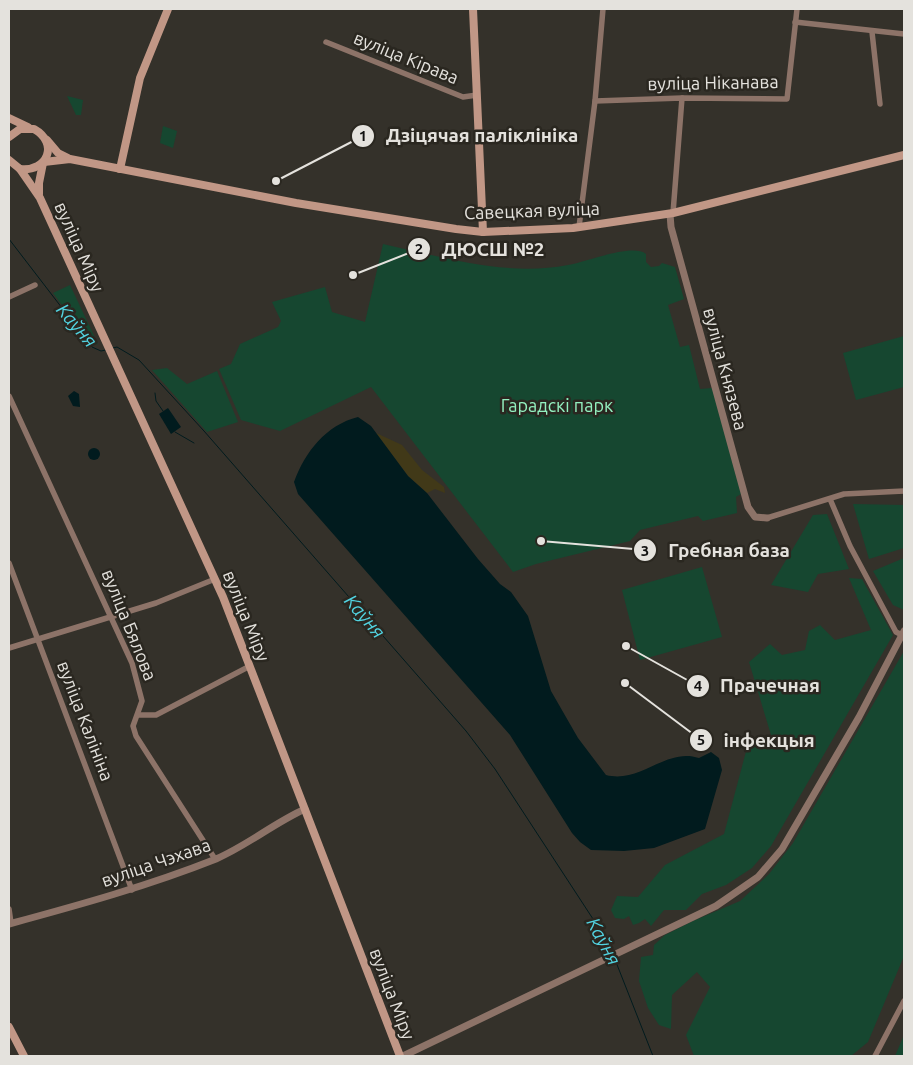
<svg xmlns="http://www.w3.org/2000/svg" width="913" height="1065" font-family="Ubuntu,sans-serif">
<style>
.green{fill:#164730}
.sand{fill:#413918}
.water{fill:#011b1e}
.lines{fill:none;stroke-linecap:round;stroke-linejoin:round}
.stream{stroke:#011b1e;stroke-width:1}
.minor{stroke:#8d7368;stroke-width:5.5}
.tertiary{stroke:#8d7368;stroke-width:7}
.secondary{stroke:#c19786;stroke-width:8}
.labels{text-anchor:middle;stroke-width:5;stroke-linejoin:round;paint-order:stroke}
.street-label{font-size:18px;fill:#e4e2dd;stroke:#2a2720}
.park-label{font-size:18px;fill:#93f0bf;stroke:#2a2720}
.water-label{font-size:19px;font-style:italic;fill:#52d3e1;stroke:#2a2720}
.leader{fill:none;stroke:#e4e2dd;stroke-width:2}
.callout-dot{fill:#e4e2dd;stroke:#2a2720;stroke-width:2}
.mark-label{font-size:15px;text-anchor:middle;font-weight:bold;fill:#111}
.callout-label{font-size:19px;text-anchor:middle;font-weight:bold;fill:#e4e2dd;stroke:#2a2720;stroke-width:5;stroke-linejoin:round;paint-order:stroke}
</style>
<rect width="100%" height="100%" fill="#34312a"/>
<g class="green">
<path d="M67 96 83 100 81 115H76Z"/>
<path d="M163 126 177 131 173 148 160 143Z"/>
<path d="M383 244C443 257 506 277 568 265 587 262 632 243 646 254V262L651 267 659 266 662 263 675 267 684 299 668 305 680 347 689 345 700 389 712 388 741 494 736 497 737 513 703 521 698 516 640 530 630 541 536 564 513 572 371 387 280 431 241 420 219 369 231 364 240 344 278 327 281 321 272 302 325 287 332 312 365 322Z"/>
<path d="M70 285 98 344 92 346 53 293Z"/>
<path d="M904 336V387L856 400 843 353Z"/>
<path d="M167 368 187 384 217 371 238 422 207 432 152 370Z"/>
<path d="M853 504 904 505V548L869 559Z"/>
<path d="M827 514 849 569 818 574 808 592 771 585 813 515Z"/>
<path d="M904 558V610L893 605 873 571Z"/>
<path d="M702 567 722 637 640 660 622 590Z"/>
<path d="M849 578 862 579 893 635 771 846 752 868 726 885 702 894 686 910H664L651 926 645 919 639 923 633 925 629 916 624 919 615 918 611 910 617 896 638 897 665 865 724 834 748 744 771 735 749 662 770 644 782 655 805 650 809 631 820 625 835 640 871 630Z"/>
<path d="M904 651V956L868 1042 851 1056H694L686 1035 710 987 697 972 672 995 671 1029 659 1025 648 1008 639 981 641 957 653 955 654 945 665 935 693 921 740 901 769 874 793 843Z"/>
<path d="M904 1035V1056H895Z"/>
</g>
<path class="sand" d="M376 433 402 445 422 470 444 487 445 493 435 489 427 493 408 476Z"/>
<g class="water">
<path d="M74 391 79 394 80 407 73 406 68 396Z"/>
<path d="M168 408 181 427 171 434 159 414Z"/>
<path d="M358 417 371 426 408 476 427 493 478 559 500 584 511 592 528 616 551 691 578 738 606 775C641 784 666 747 699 758L711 752 719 758 722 770 705 829 654 848 624 851 591 850 580 842 572 833 510 735 298 494 294 482C305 452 326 425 358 417Z"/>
<circle cx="94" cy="454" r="6"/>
</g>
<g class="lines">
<g class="stream">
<path d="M9 239 92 347 101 351 106 350"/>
<path d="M113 348 117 347 139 360 204 431 466 731 495 769 610 945 613 953"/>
<path d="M155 393 156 401 163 411"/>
<path d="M175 432 194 443"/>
<path d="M614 957 653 1056"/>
</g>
<g class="minor">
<path d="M795 22 904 34"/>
<path d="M872 32 880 104"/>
<path d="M326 42 463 97 477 95"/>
<path d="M595 101 682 98 787 99 797 9"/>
<path d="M673 213 682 98"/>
<path d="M579 227 595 101 603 9"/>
<path d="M9 297 35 285"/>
<path d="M9 396 132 663 142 701 133 726 136 736 215 859"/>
<path d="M830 499 850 546 896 632 902 635"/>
<path d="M767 518 844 494 904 491"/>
<path d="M9 563 132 890"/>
<path d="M9 648 156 603 215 579"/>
<path d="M138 715H156L250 666"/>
<path d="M9 909 11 923"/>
<path d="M875 1056 904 1001"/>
</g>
<g class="tertiary">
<path d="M670 214 671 227 748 507 755 517 767 518"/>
<path d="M9 924C79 905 148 886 216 859 248 845 274 823 305 809"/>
<path d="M403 1056 716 906 758 877 782 849 859 717 904 631"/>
</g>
<g class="secondary">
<path d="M473 9 483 232"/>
<path d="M9 118 28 127"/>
<path d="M9 137 20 129H34C59 143 48 172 20 169L9 160"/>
<path d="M47 140 58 153 68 158"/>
<path d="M44 162 70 159 296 203 456 229 483 232 573 228 673 213 904 155"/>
<path d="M20 169 40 198 223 597 400 1056"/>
<path d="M120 169 140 78 168 9"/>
<path d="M39 194V183L43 163"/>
<path d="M9 1027 24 1056"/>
</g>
</g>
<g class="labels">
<g class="street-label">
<text transform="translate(406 58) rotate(22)" y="6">вуліца Кірава</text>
<text transform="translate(713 83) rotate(-1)" y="6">вуліца Ніканава</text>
<text transform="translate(532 211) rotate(-2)" y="6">Савецкая вуліца</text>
<text transform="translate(79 247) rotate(66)" y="6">вуліца Міру</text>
<text transform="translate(725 369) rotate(75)" y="6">вуліца Князева</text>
<text transform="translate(246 616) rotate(68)" y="6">вуліца Міру</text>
<text transform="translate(129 625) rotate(68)" y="6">вуліца Бялова</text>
<text transform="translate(85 721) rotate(69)" y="6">вуліца Калініна</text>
<text transform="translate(156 863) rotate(-19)" y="6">вуліца Чэхава</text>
<text transform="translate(392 994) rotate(69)" y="6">вуліца Міру</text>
</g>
<g class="park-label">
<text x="557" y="412">Гарадскі парк</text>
</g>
<g class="water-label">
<text transform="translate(77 325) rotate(49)" y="7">Каўня</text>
<text transform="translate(365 616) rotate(49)" y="7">Каўня</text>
<text transform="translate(604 941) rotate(62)" y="7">Каўня</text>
</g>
</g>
<path class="leader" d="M276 181L363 136M353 275L419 249M541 541L645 550M626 646L698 686M625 683L701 740"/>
<g class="callout-dot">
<circle cx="276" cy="181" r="5"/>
<circle cx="353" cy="275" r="5"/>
<circle cx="541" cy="541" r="5"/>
<circle cx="626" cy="646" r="5"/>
<circle cx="625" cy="683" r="5"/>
<circle cx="363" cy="136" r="12"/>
<circle cx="419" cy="249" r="12"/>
<circle cx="645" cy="550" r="12"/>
<circle cx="698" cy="686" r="12"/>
<circle cx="701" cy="740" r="12"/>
</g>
<g class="mark-label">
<text x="363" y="141">1</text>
<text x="419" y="254">2</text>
<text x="645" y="556">3</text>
<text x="698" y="691">4</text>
<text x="701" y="745">5</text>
</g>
<g class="callout-label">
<text x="482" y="142">Дзіцячая паліклініка</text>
<text x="493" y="256">ДЮСШ №2</text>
<text x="729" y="557">Гребная база</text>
<text x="770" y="692">Прачечная</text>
<text x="769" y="747">інфекцыя</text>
</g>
<rect width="913" height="1065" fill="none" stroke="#e4e2dd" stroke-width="20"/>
</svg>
